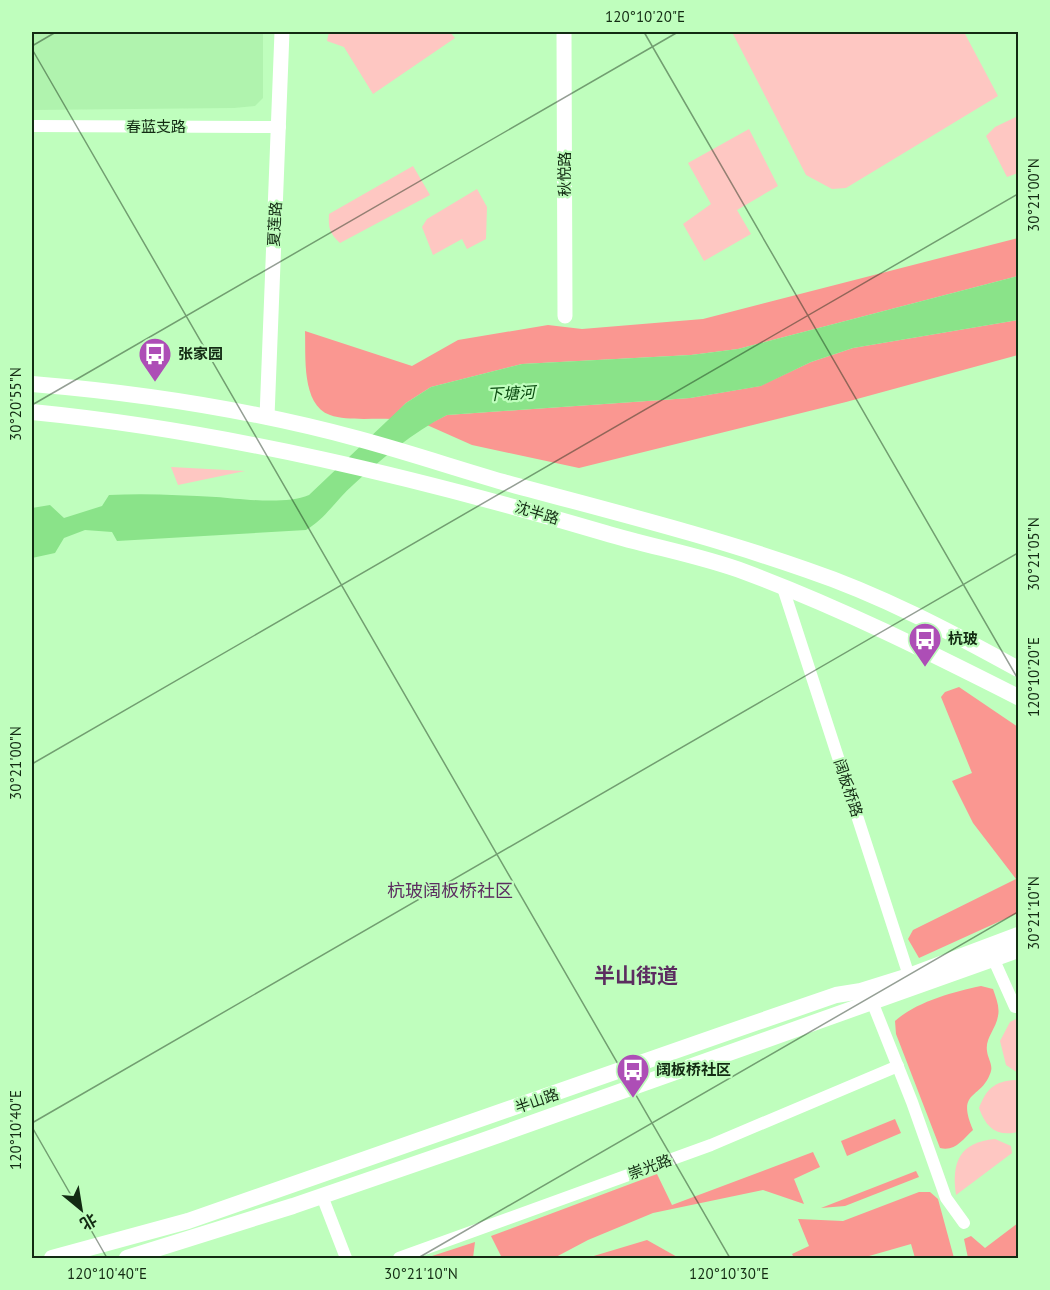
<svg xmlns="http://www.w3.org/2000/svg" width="1050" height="1290" font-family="'PT Sans','Noto Sans SC',sans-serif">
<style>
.built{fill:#b0f3ae}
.green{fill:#fec7c2}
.forest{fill:#fa9791}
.water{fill:#8ae389}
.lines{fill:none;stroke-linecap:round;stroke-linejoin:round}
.minor{stroke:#fff;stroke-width:12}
.tertiary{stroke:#fff;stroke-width:15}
.secondary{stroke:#fff;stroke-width:16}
.ticks{fill:none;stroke:#132b13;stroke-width:1.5;stroke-opacity:0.45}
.labels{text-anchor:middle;stroke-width:4.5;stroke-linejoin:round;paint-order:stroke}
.street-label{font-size:15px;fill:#132b13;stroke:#bffebd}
.poi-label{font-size:15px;font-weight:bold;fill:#132b13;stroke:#bffebd;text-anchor:start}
.water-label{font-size:16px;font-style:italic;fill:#07480d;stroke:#bffebd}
.quarter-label{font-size:18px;fill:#5c2d60;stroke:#bffebd}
.district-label{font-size:21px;font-weight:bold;fill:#5c2d60;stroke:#bffebd}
.neatline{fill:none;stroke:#132b13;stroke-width:2}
.ticks-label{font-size:15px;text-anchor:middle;fill:#132b13}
</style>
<rect width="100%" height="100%" fill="#bffebd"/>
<path class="built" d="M32 32H263V98L255 106 234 108 32 110Z"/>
<g class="green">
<path d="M329 32H450L455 38 373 94 344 47 327 41Z"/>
<path d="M732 32H964L998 96 846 188 832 189 806 175Z"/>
<path d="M1018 116V173L1007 177 986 136 995 127Z"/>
<path d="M749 129 778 186 737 210 751 234 704 261 683 224 711 204 688 163Z"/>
<path d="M413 166 430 195 340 243C330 234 328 228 329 214Z"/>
<path d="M477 189 487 207 486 239 467 249 462 239 433 255 422 227 427 219Z"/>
<path d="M171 467 245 471 178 485Z"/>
<path d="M1018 1018V1073L1006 1065 1000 1041 1010 1022Z"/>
<path d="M1015 1080 1018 1081V1132C997 1137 986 1128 979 1108 986 1089 995 1081 1015 1080Z"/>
<path d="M995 1139 1011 1146 1012 1153 956 1195C951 1162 960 1142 995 1139Z"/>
</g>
<g class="forest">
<path d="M1018 238V276L738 349 691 355 522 364 431 387 406 403 391 419C372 418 347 421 330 415 301 405 306 355 305 331L412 366 458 340 548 325 582 329 703 319Z"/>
<path d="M1018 320V355L846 402 579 468 472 445 427 425 447 415 690 398 760 386 811 362 853 348Z"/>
<path d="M959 687 1018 727V913L919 958 908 939 913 930 1016 879 973 823 952 781 972 773 941 697 945 692Z"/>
<path d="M981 986 993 989C996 998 1000 1007 998 1016 996 1029 985 1038 987 1051 988 1060 994 1065 990 1074 980 1100 956 1090 973 1130 963 1139 955 1152 940 1148L896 1034 895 1021C916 1002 953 992 981 986Z"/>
<path d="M895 1119 901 1133 847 1156 841 1141Z"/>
<path d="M813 1152 820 1167 794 1179 804 1204 763 1190 653 1213 588 1240 554 1258H502L491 1236 657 1174 672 1205Z"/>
<path d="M916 1171 919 1177 845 1206 821 1208Z"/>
<path d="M919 1192H930L938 1199 954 1258H915L911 1244 862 1258H794L792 1254 809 1246 798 1219 843 1221Z"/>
<path d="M1018 1223V1258H968L964 1239 971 1236 985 1248Z"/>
<path d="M647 1240 679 1258H587Z"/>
<path d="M475 1242 473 1258H426Z"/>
</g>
<path class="water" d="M1018 276V320L853 348 811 362 761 386 690 398 447 415C413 432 381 459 353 485 337 499 325 519 306 530L117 541 112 532 85 530 64 538 55 553 32 558V508L50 505 64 518 102 506 109 495C145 493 180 495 216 497 242 499 285 505 309 495L406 403 431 387 522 364 691 355 738 349Z"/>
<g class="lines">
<g class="minor">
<path d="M32 126 280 127"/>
<path d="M783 588 911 982"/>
<path d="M993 958 1015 1007"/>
<path d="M873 1004 912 1102 946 1198 964 1223"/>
<path d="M322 1196 346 1258"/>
<path d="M399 1258 711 1145 898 1066"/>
</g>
<g class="tertiary">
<path d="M564 32 565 316"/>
<path d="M267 417 282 32"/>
</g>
<g class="secondary">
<path d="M32 384C141 393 252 410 359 439 407 452 455 468 503 482 605 510 708 535 807 570 881 595 951 632 1018 669"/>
<path d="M32 412C225 431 418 478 605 533 651 547 699 555 745 572 839 607 929 652 1018 697"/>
<path d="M52 1258 188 1221 729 1032 836 995 861 991 909 976 1018 935"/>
<path d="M127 1258 293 1206 476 1143 1018 950"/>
</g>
</g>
<path class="ticks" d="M644 32 1018 679M32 46 56 32M32 49 730 1258M32 405 678 32M32 764 1018 194M32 1123 1018 553M32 1127 107 1258M418 1258 1018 912"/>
<defs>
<g id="bus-pin" transform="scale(1.725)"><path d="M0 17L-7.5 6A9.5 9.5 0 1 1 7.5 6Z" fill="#ad4eb6" stroke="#bffebd"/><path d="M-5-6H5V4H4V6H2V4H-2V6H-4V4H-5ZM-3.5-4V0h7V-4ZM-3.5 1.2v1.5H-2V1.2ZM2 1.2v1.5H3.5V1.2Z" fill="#fff"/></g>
</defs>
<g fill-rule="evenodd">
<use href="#bus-pin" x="155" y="354"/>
<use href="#bus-pin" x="925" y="639"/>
<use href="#bus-pin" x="633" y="1070"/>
</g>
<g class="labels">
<g class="street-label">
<text x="156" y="132">春蓝支路</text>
<text transform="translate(565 174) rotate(-90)" y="5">秋悦路</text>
<text transform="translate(275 224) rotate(-87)" y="5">夏莲路</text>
<text transform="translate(537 513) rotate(17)" y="5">沈半路</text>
<text transform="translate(848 788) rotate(72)" y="5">阔板桥路</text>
<text transform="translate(537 1101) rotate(-19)" y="5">半山路</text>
<text transform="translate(650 1167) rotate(-20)" y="5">崇光路</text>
</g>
<g class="poi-label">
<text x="178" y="359">张家园</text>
<text x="948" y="644">杭玻</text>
<text x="656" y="1075">阔板桥社区</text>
</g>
<g class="water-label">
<text transform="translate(511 393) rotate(-3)" y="6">下塘河</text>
</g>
<g class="quarter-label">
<text x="450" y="897">杭玻阔板桥社区</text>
</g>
<g class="district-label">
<text x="636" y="983">半山街道</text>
</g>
</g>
<rect width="1050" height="1290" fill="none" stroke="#bffebd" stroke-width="66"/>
<g transform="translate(81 1209) rotate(150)" stroke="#bffebd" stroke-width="4.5" paint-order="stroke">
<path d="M0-4.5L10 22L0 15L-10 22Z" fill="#132b13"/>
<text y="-9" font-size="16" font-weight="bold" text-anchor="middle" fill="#132b13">北</text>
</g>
<rect x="33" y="33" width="984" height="1224" class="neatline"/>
<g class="ticks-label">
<text x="645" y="22">120°10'20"E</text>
<text transform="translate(1034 195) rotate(-90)" y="5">30°21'00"N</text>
<text transform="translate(16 404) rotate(-90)" y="5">30°20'55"N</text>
<text transform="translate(1034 554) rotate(-90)" y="5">30°21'05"N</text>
<text transform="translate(1034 677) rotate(-90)" y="5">120°10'20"E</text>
<text transform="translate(16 763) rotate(-90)" y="5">30°21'00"N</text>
<text transform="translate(1034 913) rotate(-90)" y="5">30°21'10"N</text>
<text transform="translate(16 1130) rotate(-90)" y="5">120°10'40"E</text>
<text x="107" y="1279">120°10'40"E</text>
<text x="421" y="1279">30°21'10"N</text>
<text x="729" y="1279">120°10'30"E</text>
</g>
</svg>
